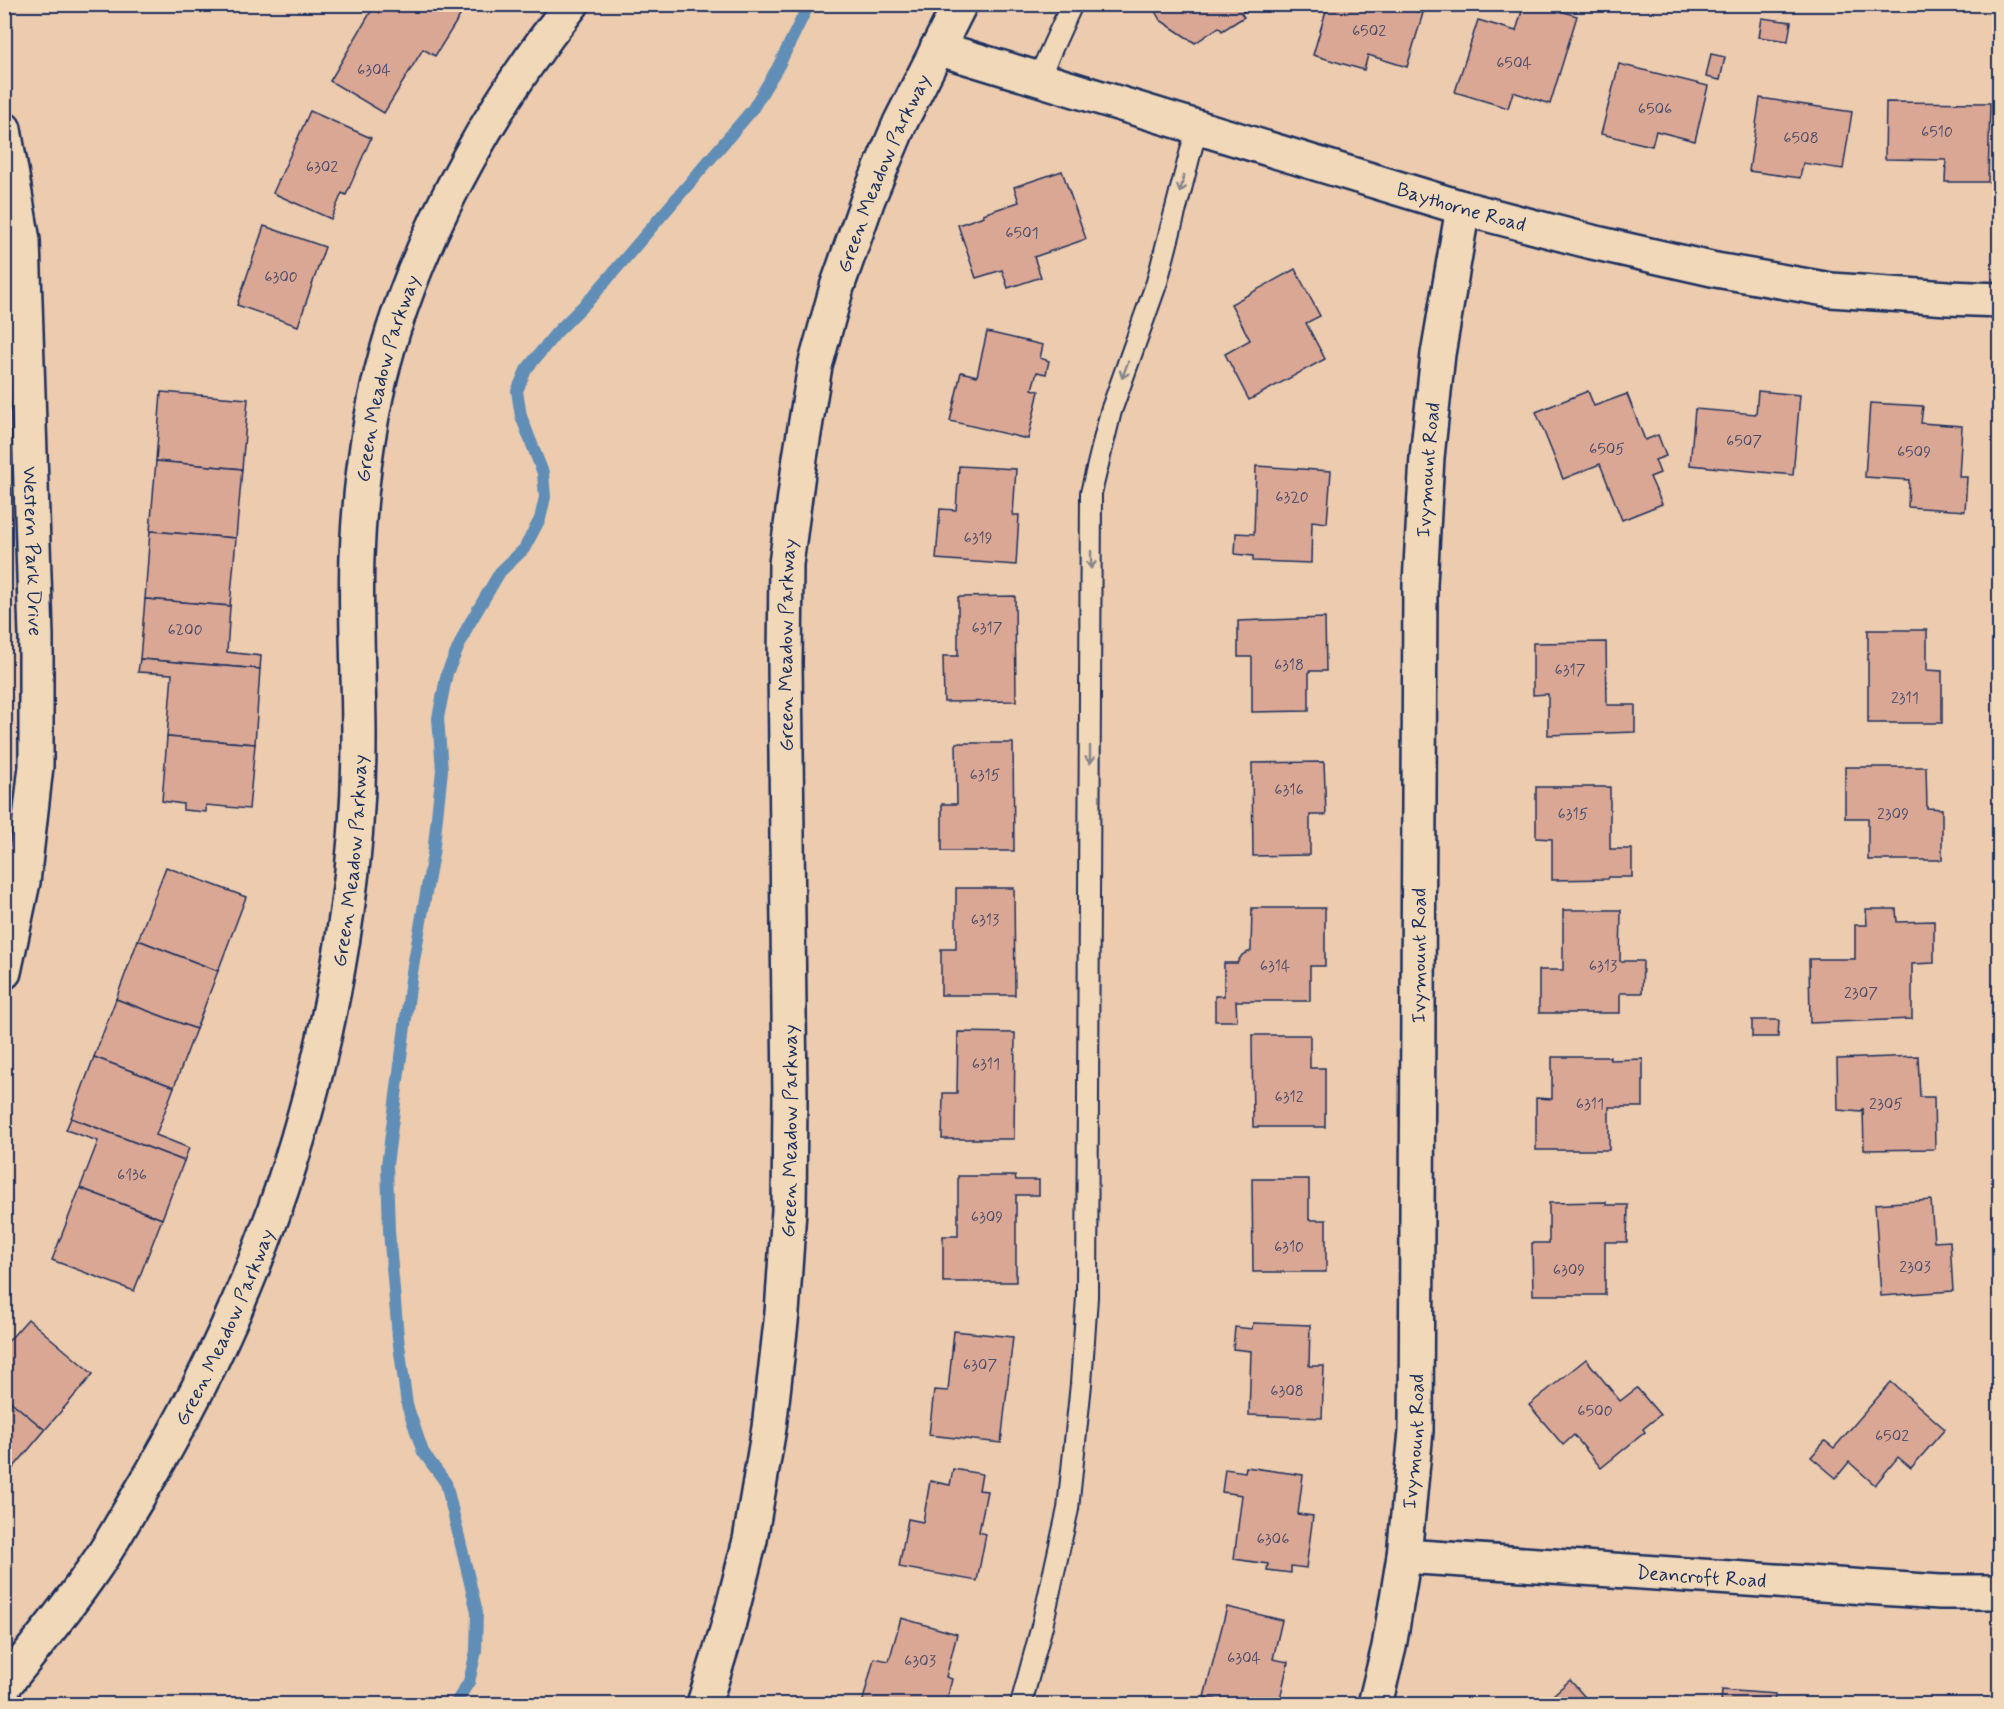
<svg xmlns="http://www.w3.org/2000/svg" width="2004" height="1709" font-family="Mynerve,sans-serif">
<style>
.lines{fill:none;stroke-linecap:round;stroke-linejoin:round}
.stream{stroke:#618eb6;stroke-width:12}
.building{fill:#daa794;stroke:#1b2f5e;stroke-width:1.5}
.service-casing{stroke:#1b2f5e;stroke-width:24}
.minor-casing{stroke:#1b2f5e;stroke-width:38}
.service{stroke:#f0d8b8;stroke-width:20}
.minor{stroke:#f0d8b8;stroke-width:33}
.oneway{stroke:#86848b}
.labels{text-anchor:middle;stroke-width:5;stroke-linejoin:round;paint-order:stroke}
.number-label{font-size:16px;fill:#4b4d6c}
.street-label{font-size:20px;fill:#1b2f5e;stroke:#f0d8b8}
</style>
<rect width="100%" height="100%" fill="#eccbae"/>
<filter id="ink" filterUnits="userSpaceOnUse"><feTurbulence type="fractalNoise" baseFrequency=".0167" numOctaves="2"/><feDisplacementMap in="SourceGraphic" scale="12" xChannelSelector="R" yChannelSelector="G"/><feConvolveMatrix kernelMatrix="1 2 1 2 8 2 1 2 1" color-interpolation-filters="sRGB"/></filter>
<g filter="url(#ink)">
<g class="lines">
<path class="stream" d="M455 1704 469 1682 476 1651 477 1612 446 1483 423 1452 407 1405 398 1337 389 1231 387 1165 412 972 433 854 442 770 438 718 447 673 467 628 500 572 524 549 540 519 545 497 543 473 521 416 517 391 526 370 556 333 593 296 752 110 778 67 809 4"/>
</g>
<g class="building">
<path d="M385 4H453L463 11 435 56 423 49 384 113 330 81 373 8 380 13Z"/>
<path d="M1151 4H1256L1241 13 1244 17 1222 31 1219 27 1195 43 1160 20Z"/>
<path d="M1328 4H1416L1414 11 1423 13 1407 67 1368 55 1364 70 1313 55Z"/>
<path d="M1524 4H1539L1577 16 1550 104 1513 92 1508 108 1455 92 1478 20 1516 31Z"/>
<path d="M1762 18 1791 22 1788 41 1759 37Z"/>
<path d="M1711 54 1725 57 1720 80 1706 77Z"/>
<path d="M1619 64 1708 86 1695 141 1656 131 1652 146 1601 134Z"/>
<path d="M1760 98 1852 112 1843 169 1803 163 1800 178 1749 171Z"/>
<path d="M1886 102 1990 103 1988 182H1945L1946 160 1885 159Z"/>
<path d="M310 111 371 138 346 195 342 193 331 219 273 193Z"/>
<path d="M1062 171 1086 239 1034 257 1041 277 1008 288 1002 270 976 278 958 225 984 216 983 214 1019 202 1014 187Z"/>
<path d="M264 226 325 247 298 326 237 305Z"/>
<path d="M1295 269 1320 316 1306 323 1325 359 1249 400 1225 354 1250 340 1231 304Z"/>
<path d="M987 332 1043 345 1040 358 1049 361 1046 374 1037 372 1032 389 1039 391 1028 439 950 421 961 372 977 376Z"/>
<path d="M1588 391 1594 406 1627 394 1645 440 1658 435 1666 456 1655 460 1660 473 1650 477 1662 504 1622 520 1600 464 1563 479 1536 412Z"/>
<path d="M1758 391 1800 395 1793 475 1690 465 1695 409 1756 414Z"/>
<path d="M161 392 248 399 242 469 156 461Z"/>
<path d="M1870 403 1923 406 1921 423 1962 426 1959 477H1967L1965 511 1908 507 1909 480 1865 477Z"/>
<path d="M156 461 242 469 236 538 150 531Z"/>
<path d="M959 466 1016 469 1013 515H1019L1016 565 936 559 940 509 956 510Z"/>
<path d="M1256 466 1331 471 1327 523 1312 521 1311 563 1253 561V556L1235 554 1236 533 1254 534Z"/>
<path d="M150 531 236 538 230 606 145 599Z"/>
<path d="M1015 596 1016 701 944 702 943 656H958V597Z"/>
<path d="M145 599 230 606 227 652 261 656 260 669 140 659Z"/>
<path d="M1325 618 1326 671H1309V711L1252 712V657H1238V621Z"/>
<path d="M1868 630H1927V670L1942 671V723H1868Z"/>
<path d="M1606 642 1607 705H1635V732L1548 735V694L1533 695V643Z"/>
<path d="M140 659 260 669 255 744 167 737 172 674 138 672Z"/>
<path d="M167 737 255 744 249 809 206 805V812L183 810V804L162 801Z"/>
<path d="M956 743H1013L1014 851H942V804H957Z"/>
<path d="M1324 762 1326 815H1310V855L1253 856 1252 763Z"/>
<path d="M1845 767H1926L1927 808 1942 809V860H1868V818H1845Z"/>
<path d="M1536 787H1610V849H1632V877H1609L1608 879 1552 880V839L1536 838Z"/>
<path d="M166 867 246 897 218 971 138 940Z"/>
<path d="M956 888H1014L1015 995H941V949H956Z"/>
<path d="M1252 908H1325V966H1310V1001H1236L1237 1021H1215V996H1224V963H1237L1242 955 1251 951Z"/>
<path d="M1866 909H1896L1897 922 1934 921V963L1912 964V1019L1810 1023 1809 959H1855V925H1867Z"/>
<path d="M1563 910H1621L1620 961H1643L1642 993H1620V1013H1539V970H1563Z"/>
<path d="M138 940 218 971 196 1029 116 999Z"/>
<path d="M116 999 196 1029 174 1087 94 1057Z"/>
<path d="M1752 1020H1779L1778 1037H1752Z"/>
<path d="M958 1032 1015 1033 1014 1139H942L943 1093H957Z"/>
<path d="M1252 1035H1310V1068H1325V1127H1253Z"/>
<path d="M1918 1056 1920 1097H1934L1935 1149 1864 1150 1863 1108 1861 1112 1838 1110 1837 1059Z"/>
<path d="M94 1057 174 1087 156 1135 189 1148 184 1161 71 1118Z"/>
<path d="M1552 1057H1610V1060L1643 1059V1107H1609V1150H1536V1098L1552 1099Z"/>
<path d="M71 1118 184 1161 162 1219 80 1188 98 1141 66 1130Z"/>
<path d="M958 1176H1015L1016 1180H1039V1195H1016V1282H943V1236H958Z"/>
<path d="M1252 1179H1309V1220H1326V1272H1253Z"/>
<path d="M80 1188 162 1219 134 1291 52 1260Z"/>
<path d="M1931 1200 1934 1242 1950 1241 1953 1291 1881 1296 1875 1204Z"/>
<path d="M1606 1202V1205H1628L1627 1242H1605V1295H1533L1532 1243H1549V1203Z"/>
<path d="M28 1319 93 1374 45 1430 4 1396V1346Z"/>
<path d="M1253 1323 1310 1325 1309 1366H1324L1322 1418 1249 1415 1251 1351 1233 1349 1235 1327 1252 1329Z"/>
<path d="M954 1331 1013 1337 1001 1443 929 1435 934 1390 948 1391Z"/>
<path d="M1586 1359 1620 1401 1637 1388 1660 1415 1643 1429 1645 1432 1601 1468 1574 1435 1563 1445 1529 1405Z"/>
<path d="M1891 1382 1945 1429 1911 1468 1898 1457 1875 1485 1849 1462 1836 1478 1811 1457 1825 1441 1834 1448Z"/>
<path d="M4 1396 45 1430 4 1479Z"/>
<path d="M1246 1467 1303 1475 1298 1514 1313 1516 1306 1568 1291 1566V1573L1267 1570 1268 1564 1234 1559 1242 1495 1222 1492 1225 1469 1245 1472Z"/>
<path d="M953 1469 982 1474 979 1490 987 1491 979 1532 986 1534 977 1581 899 1567 908 1519 923 1522 930 1481 950 1485Z"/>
<path d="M1227 1607 1282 1620 1273 1659 1288 1662 1279 1704H1238L1204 1697Z"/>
<path d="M901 1618 957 1634 946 1677 952 1679 946 1704H862L874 1658 889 1661Z"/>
<path d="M1570 1680 1591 1704H1543Z"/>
<path d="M1722 1690 1775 1694 1774 1704H1721Z"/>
</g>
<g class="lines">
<g class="service-casing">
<g id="service">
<path d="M1038 79 1072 4"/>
<path d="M1021 1704 1042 1626 1068 1509 1081 1384 1087 1297 1091 493 1111 411 1157 282 1197 127"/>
</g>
</g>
<g class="minor-casing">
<g id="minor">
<path id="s1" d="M937 48 1463 208 1592 242 1716 270 1831 290 1948 298 2000 300"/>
<path id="s2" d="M4 129 23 241 36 636V766L23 882 4 972"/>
<path id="s3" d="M1404 1556 1940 1592H2000"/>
<path id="s4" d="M4 1686C34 1648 66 1610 93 1570 109 1548 122 1523 136 1500 248 1315 317 1125 347 911 355 855 359 796 359 738 359 677 355 616 357 556 360 480 370 404 393 331 430 215 496 99 572 4"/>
<path id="s5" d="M704 1704 727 1630 750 1540 769 1428 782 1313 789 1210 790 1097 785 664 786 564 800 458 815 366 837 287 868 199 900 123 960 4"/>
<path id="s6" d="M1375 1704 1389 1647 1404 1556 1416 1431 1420 584 1427 457 1438 354 1463 208"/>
</g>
</g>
<use href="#service" class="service"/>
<use href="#minor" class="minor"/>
</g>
<defs><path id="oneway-shaft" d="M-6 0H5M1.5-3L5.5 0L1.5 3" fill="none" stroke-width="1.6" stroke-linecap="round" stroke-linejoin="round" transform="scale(1.5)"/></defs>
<g class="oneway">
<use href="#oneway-shaft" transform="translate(1182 184) rotate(105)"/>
<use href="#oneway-shaft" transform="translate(1125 370) rotate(110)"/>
<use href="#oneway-shaft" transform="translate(1091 560) rotate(90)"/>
<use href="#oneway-shaft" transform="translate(1090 755) rotate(90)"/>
</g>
</g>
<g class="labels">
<g class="number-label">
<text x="1369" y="36">6502</text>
<text x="1514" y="68">6504</text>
<text x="374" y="75">6304</text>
<text x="1655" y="114">6506</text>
<text x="1937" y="137">6510</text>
<text x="1801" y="143">6508</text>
<text x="322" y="172">6302</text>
<text x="1022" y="238">6501</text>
<text x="281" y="282">6300</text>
<text x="1744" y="446">6507</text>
<text x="1607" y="454">6505</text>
<text x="1914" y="457">6509</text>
<text x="1292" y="502">6320</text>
<text x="978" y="543">6319</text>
<text x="987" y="633">6317</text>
<text x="185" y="635">6200</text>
<text x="1289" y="670">6318</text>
<text x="1570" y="675">6317</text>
<text x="1905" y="703">2311</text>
<text x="985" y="780">6315</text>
<text x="1289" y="795">6316</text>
<text x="1573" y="819">6315</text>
<text x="1893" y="819">2309</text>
<text x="985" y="925">6313</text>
<text x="1275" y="971">6314</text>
<text x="1603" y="971">6313</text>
<text x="1861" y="998">2307</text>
<text x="986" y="1069">6311</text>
<text x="1289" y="1102">6312</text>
<text x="1590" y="1109">6311</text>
<text x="1886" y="1109">2305</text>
<text x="132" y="1180">6136</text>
<text x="987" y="1222">6309</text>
<text x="1289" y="1252">6310</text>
<text x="1915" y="1272">2303</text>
<text x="1569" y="1275">6309</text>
<text x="980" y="1370">6307</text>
<text x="1287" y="1396">6308</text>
<text x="1595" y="1416">6500</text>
<text x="1892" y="1441">6502</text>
<text x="1273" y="1544">6306</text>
<text x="1244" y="1663">6304</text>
<text x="920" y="1666">6303</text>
</g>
<g class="street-label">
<text dy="7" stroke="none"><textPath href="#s5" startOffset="1554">Green Meadow Parkway</textPath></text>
<text dy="7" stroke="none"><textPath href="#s1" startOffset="548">Baythorne Road</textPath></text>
<text dy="7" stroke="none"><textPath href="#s4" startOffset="1395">Green Meadow Parkway</textPath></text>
<text dy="7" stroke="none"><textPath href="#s6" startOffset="1238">Ivymount Road</textPath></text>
<text dy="7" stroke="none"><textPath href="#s2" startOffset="424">Western Park Drive</textPath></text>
<text dy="7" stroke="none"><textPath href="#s5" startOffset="1068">Green Meadow Parkway</textPath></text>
<text dy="7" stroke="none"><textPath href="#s4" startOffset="909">Green Meadow Parkway</textPath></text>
<text dy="7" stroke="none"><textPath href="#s6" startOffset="752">Ivymount Road</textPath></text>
<text dy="7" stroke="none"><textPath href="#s5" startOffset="582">Green Meadow Parkway</textPath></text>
<text dy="7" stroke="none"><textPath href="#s4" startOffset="423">Green Meadow Parkway</textPath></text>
<text dy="7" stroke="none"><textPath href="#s6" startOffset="266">Ivymount Road</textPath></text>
<text dy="7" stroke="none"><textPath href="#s3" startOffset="298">Deancroft Road</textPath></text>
</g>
</g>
<rect width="2004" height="1709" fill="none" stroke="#f0d8b8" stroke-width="24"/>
<rect x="12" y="12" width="1980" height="1685" fill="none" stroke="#1b2f5e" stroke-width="2" filter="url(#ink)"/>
</svg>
